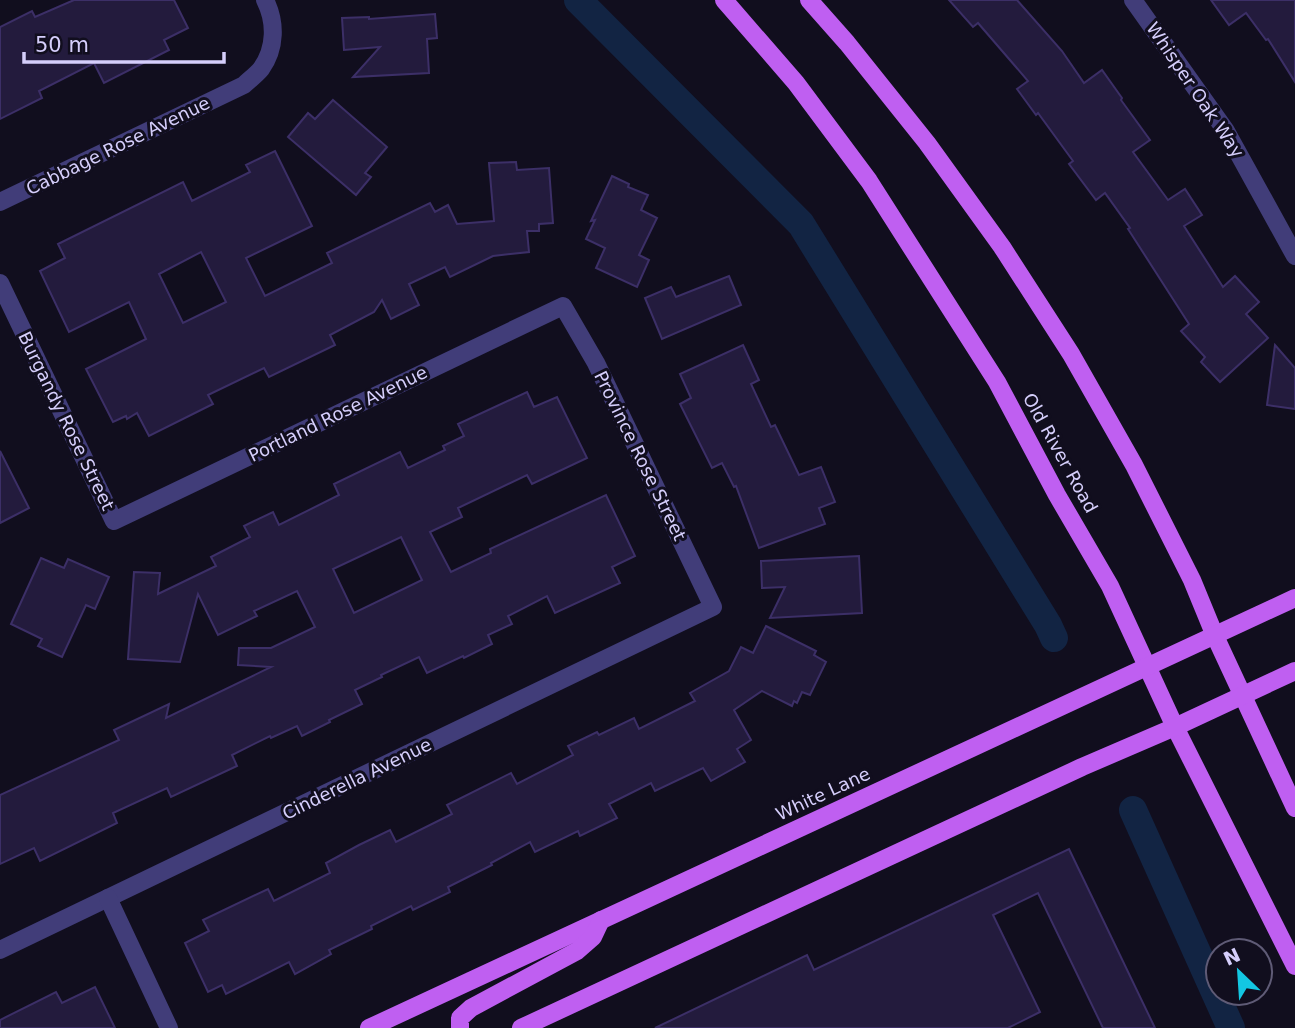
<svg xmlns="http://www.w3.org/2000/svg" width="1295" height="1028" font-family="'DejaVu Sans',sans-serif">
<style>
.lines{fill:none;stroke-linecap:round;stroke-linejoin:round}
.canal{stroke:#122443;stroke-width:28}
.building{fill:#231b3d;stroke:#3c2f67;stroke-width:2;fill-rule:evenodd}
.minor{stroke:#413d79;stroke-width:18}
.major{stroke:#bf5ff1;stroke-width:18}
.labels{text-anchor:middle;stroke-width:6;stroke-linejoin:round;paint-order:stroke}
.street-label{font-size:18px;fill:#d5cefb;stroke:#110e1e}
</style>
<rect width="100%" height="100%" fill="#110e1e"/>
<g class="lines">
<g class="canal">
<path d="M578 0 801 224 1048 625 1054 638"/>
<path d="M1133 810 1231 1028"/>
</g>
</g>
<g class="building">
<path d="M74 0H174L188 28 164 40 169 50 104 83 94 63 39 91 42 98 0 119V27L32 11 35 17Z"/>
<path d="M949 0H1017L1062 51 1084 83 1102 70 1122 98 1121 100 1150 140 1133 152 1168 200 1185 189 1202 215 1184 226 1223 287 1235 276 1259 302 1246 314 1268 338 1220 382 1201 362 1205 357 1181 331 1189 324 1128 229 1130 228 1105 193 1096 200 1069 164 1073 161 1038 113 1036 115 1017 89 1028 81 978 23 973 27Z"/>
<path d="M1211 0H1295V82L1268 39 1266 40 1246 13 1229 25Z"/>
<path d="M435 14 437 38 427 39 429 73 353 77 380 47 344 50 342 18 369 17V19Z"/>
<path d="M333 100 387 147 365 173 371 177 356 195 288 137 308 113 315 119Z"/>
<path d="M275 151 312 226 246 258 265 296 332 263 327 253 430 203 435 212 448 205 457 224 494 221 489 163 516 162 517 170 549 168 553 223 539 224V231H527L529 252 493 256 450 277 445 267 409 284 419 305 391 319 382 300 374 312 330 335 335 345 269 377 264 368 208 395 213 404 149 436 137 413 127 419 126 416 113 422 86 369 146 339 129 302 69 332 40 271 65 258 58 244 183 182 192 201 250 172 246 165ZM201 252 226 302 183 323 159 274Z"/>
<path d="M612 176 629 184 628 187 648 195 641 210 657 218 639 255 649 260 637 287 596 268 605 248 586 239 595 220 591 221Z"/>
<path d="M729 276 741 305 662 339 645 298 671 287 676 297Z"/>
<path d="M743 345 759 380 751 384 771 427 775 425 799 475 821 467 835 502 819 508 825 524 759 548 736 486 734 487 722 463 712 468 680 404 691 398 680 374Z"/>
<path d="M1275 345 1295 368V409L1267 405Z"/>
<path d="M527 392 534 407 557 397 587 458 532 484 527 475 458 508 462 517 430 532 451 572 491 553 490 549 606 495 635 556 612 567 620 583 555 613 547 596 508 616 512 624 488 635 492 644 464 658 463 656 427 673 419 657 381 675 382 677 355 690 362 704 329 720 330 722 302 736 297 726 271 738 270 736 232 755 237 766 171 797 167 788 113 813 117 823 40 861 34 848 0 864V795L119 740 114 730 169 704 166 718 271 667 238 665 239 648H271L315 627 297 591 254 611 257 616 218 635 198 594 180 662 128 659 134 572 160 573 158 594 216 566 211 557 250 537 244 526 273 512 279 525 339 495 334 484 400 452 408 468 445 450 443 446 464 436 458 424ZM401 537 422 580 354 613 333 569Z"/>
<path d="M0 451 29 508 0 523Z"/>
<path d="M859 556 862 613 770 618 785 587 762 588 761 561Z"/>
<path d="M41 558 64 568 68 559 109 577 95 609 86 605 62 657 38 646 42 639 11 624Z"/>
<path d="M766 626 816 651 814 655 826 662 810 695 802 692 797 703 794 701 792 706 762 691 734 710 751 740 737 749 745 762 711 781 703 768 655 791 651 783 609 804 617 818 580 836 578 831 535 852 530 842 491 863 492 865 448 887 450 892 413 910 411 906 371 926 372 929 329 950 331 954 295 974 289 962 226 994 222 985 208 992 185 943 209 931 203 920 268 889 274 901 330 873 326 863 359 845 390 830 396 842 452 814 447 805 511 773 517 784 573 755 568 746 597 732 599 735 634 718 639 729 695 701 690 693 729 671 741 647 753 653Z"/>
<path d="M1069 849 1155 1028H1103L1038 893 993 915 1040 1012 1008 1028H655L807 955 814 970Z"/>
<path d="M95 987 115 1028H0V1020L56 992 62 1003Z"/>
</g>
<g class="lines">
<g class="minor">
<path d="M1133 0 1226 131 1295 256"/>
<path d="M0 202 244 85C249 80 256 75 261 69 276 48 276 22 265 0"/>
<path d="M0 283 114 521 563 306 596 363 713 607 0 950"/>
<path d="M108 898 169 1028"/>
</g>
<g class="major">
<path d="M724 0 796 83 869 181 997 382 1057 495 1110 586 1175 727 1295 966"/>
<path d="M809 0 847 43 927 143 1002 247 1071 354 1134 465 1192 580 1215 636 1295 808"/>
<path d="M369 1028 1295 598"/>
<path d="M460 1028V1018L471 1008 577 951 593 937 601 920"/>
<path d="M521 1028 1082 767 1175 727 1295 671"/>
</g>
</g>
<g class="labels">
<g class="street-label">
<text transform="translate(1195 90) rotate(56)" y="6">Whisper Oak Way</text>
<text transform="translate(118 146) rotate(-26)" y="6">Cabbage Rose Avenue</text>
<text transform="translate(338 414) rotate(-26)" y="6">Portland Rose Avenue</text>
<text transform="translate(66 421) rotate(64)" y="6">Burgandy Rose Street</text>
<text transform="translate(1060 453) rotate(61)" y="6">Old River Road</text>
<text transform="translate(640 456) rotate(64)" y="6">Province Rose Street</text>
<text transform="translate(357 779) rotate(-26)" y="6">Cinderella Avenue</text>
<text transform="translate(823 794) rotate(-25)" y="6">White Lane</text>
</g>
</g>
<g transform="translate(1239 972) rotate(335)"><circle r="33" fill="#110e1e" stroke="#5f5b76" stroke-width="2"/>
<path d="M0-5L12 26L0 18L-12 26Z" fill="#13c7e2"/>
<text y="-10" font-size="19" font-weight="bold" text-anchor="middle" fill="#d5cefb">N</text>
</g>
<path d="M24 52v10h200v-10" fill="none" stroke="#d5cefb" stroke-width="3.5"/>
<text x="35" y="52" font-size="21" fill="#d5cefb" stroke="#110e1e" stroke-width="5" paint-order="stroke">50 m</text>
</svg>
